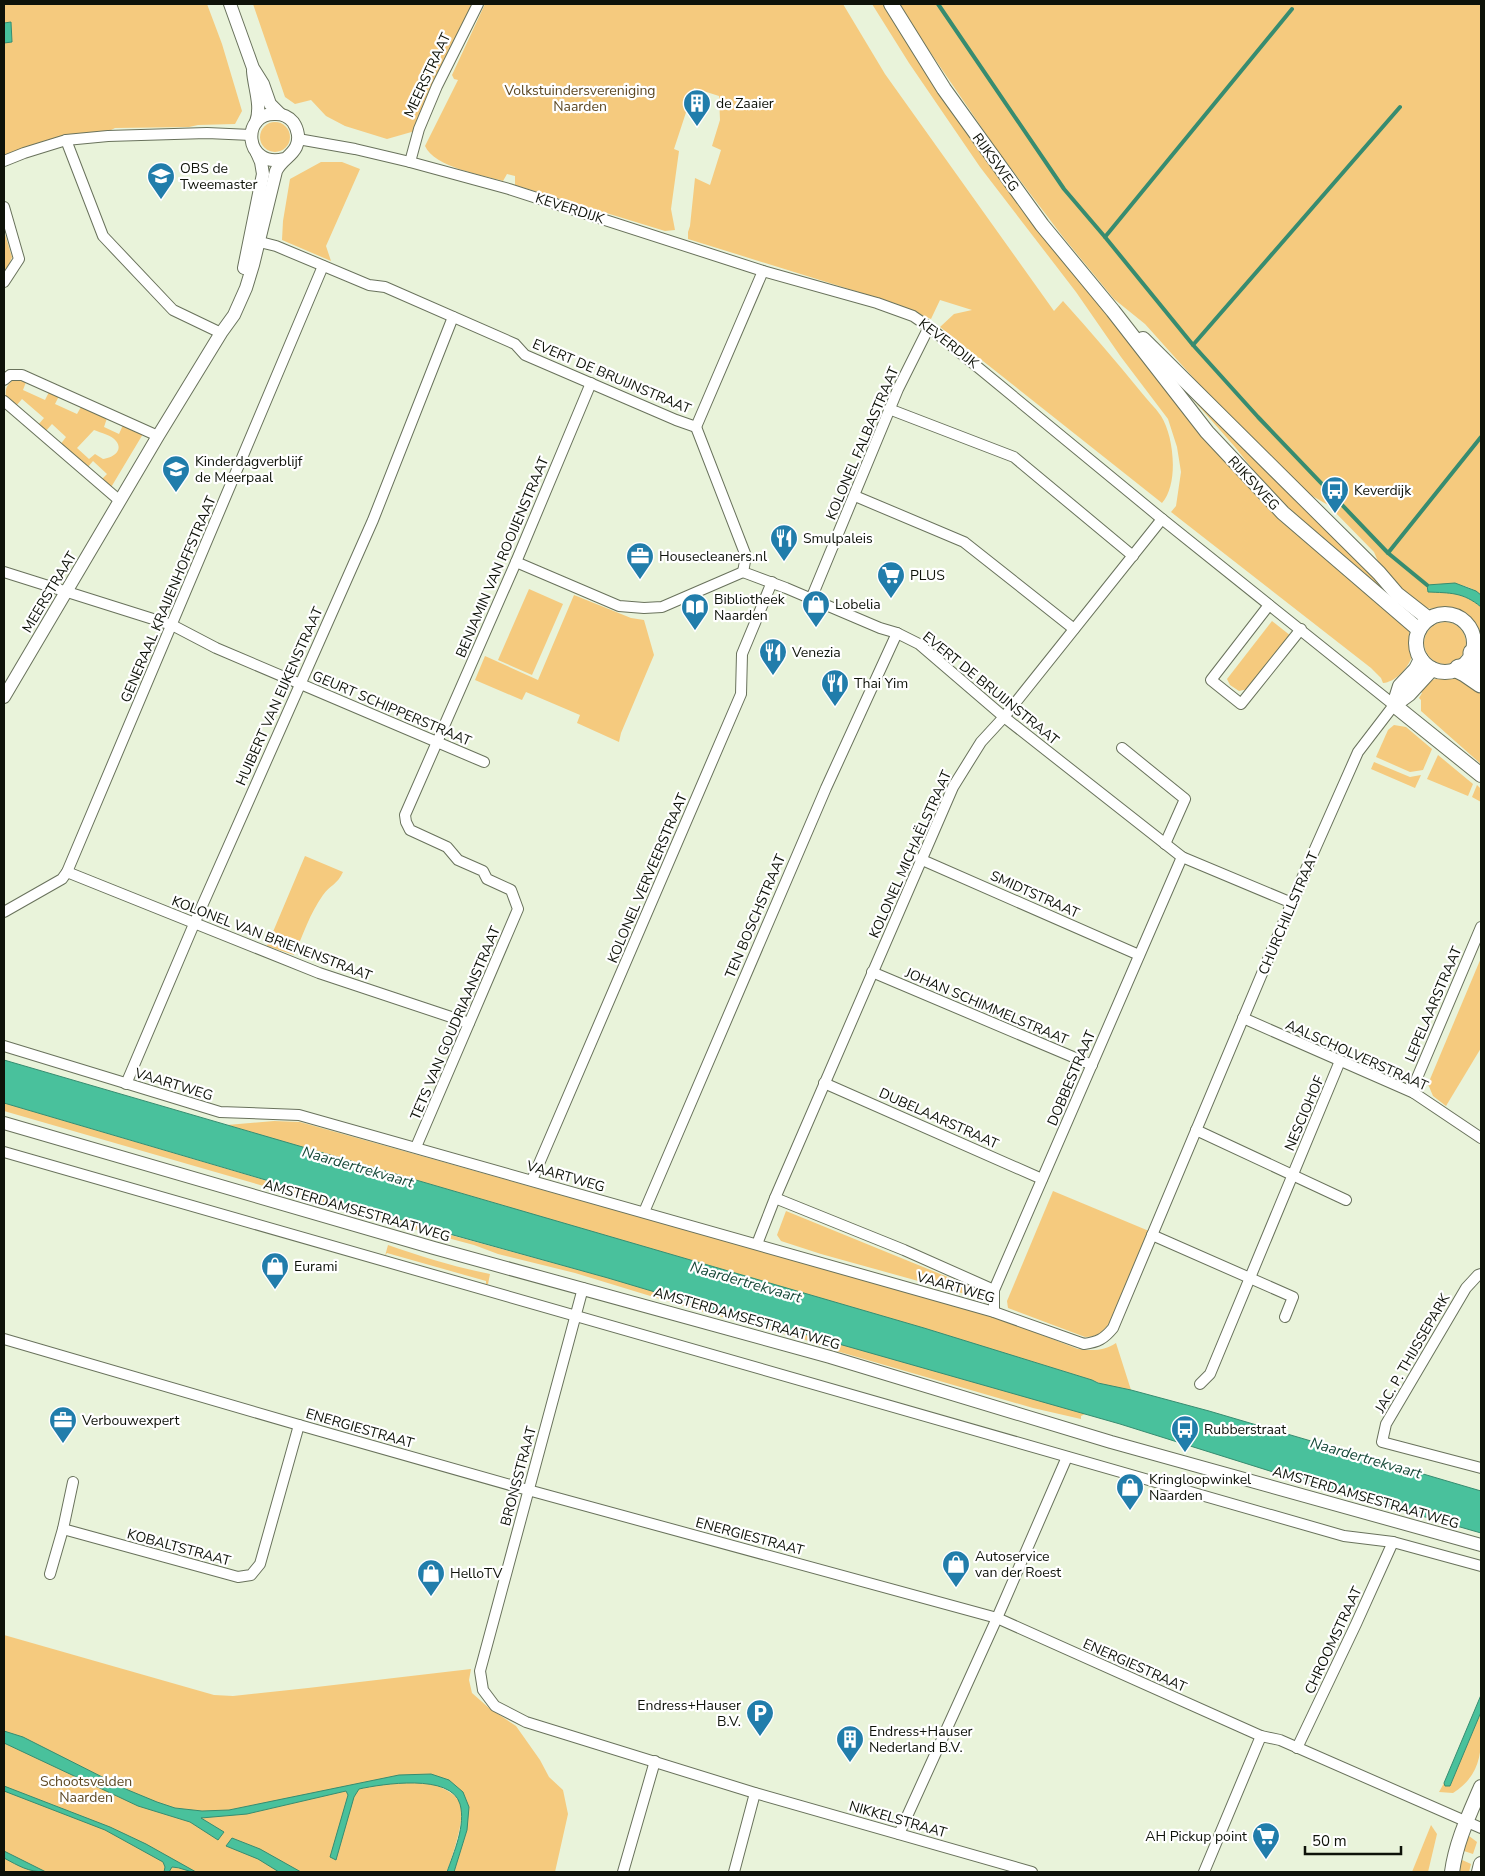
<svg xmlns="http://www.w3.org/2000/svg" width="1485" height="1876" font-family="'Nunito Sans',sans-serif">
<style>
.green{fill:#f5ca7e;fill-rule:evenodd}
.water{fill:#49c19c;stroke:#378c70}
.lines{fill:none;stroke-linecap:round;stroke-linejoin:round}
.stream{stroke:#378c70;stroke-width:4}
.minor-casing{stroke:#69725c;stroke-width:12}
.tertiary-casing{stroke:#69725c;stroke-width:14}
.secondary-casing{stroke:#69725c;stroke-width:16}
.motorway-casing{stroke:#69725c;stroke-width:21}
.minor{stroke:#fff;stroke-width:10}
.tertiary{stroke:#fff;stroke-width:12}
.secondary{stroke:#fff;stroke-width:14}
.motorway{stroke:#fff;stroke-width:19}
.labels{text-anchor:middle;stroke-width:4.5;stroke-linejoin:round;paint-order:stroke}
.street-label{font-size:14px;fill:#0e1209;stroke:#fff}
.park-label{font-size:14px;fill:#5d4823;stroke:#fff}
.poi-label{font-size:14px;fill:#0e1209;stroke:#fff;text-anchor:start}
.water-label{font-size:15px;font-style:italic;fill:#174939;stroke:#fff}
</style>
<rect width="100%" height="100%" fill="#e9f3da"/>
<g class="green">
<path d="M4 4H207L222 44 242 111 235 124 198 125 189 127 115 128 109 131 51 140 4 157V43L12 42 11 22 4 23Z"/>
<path d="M253 4H477L415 131 387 139 345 126 326 116 311 100 295 104 285 97Z"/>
<path d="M485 4H843L885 74 1054 311 1063 301C1090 331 1116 361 1141 392 1147 400 1155 407 1161 416 1174 436 1179 484 1162 503L940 327 954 314 972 310 940 300 931 319 897 304 688 239V232L690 226 695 178 710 185 721 150 712 146 720 120 719 96 694 88 674 149 679 151 671 209 675 230 665 231 515 185V176L507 174 503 181C482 175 434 167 425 146L458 80 454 79 452 75Z"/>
<path d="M872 4H886L1020 205 1191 421 1409 629 1411 659C1406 670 1395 682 1383 683L1381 678 1371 668 1171 512 1176 506 1181 472 1177 447 1168 419 1121 357 1076 292 980 167 909 63Z"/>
<path d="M900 4H1481V595C1466 582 1446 583 1427 586 1448 594 1463 592 1481 607V659L1478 632 1475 625 1467 616 1454 610 1423 608 1404 593 1380 566 1374 552 1328 505 1302 490 1216 403 1145 324 1114 299 1063 237 997 150 913 27Z"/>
<circle cx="275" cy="137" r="15"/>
<path d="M321 162H342L360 169 326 246 331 261 282 240 283 221 290 179Z"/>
<path d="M4 231 12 257 4 277Z"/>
<path d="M1143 343 1391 593 1387 598 1281 505 1235 447Z"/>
<path d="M13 380 26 382 23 390 45 400 49 392 59 396 55 404 77 414 81 407 107 418 104 427 119 434 123 425 143 434 110 489 100 481 107 474 93 461 87 468 60 445 66 437 52 424 45 432 38 425 44 418 22 399 16 406 6 398C5 389 6 386 13 380ZM94 430C101 433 112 435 116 441 124 451 112 458 103 459L95 454 89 459 77 448Z"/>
<path d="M529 589 563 604 532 675 498 660Z"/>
<path d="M574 595 631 618 644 620 654 655 621 733 619 742 577 723 580 715 526 692 522 700 475 680 485 656 538 680Z"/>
<path d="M1272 621 1291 636 1248 689 1239 691 1230 685 1227 679Z"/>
<circle cx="1445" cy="643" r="21"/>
<path d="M1457 677 1481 689V764L1421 711V700L1419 698 1422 693 1418 689C1432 677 1439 678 1457 677Z"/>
<path d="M1394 725 1406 727 1432 749 1423 770 1410 772 1376 757 1388 730Z"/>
<path d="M1438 755 1473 784 1468 796 1427 779Z"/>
<path d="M1374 762 1410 777 1421 775 1415 788 1371 769Z"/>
<path d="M1477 785 1481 789V802L1472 797Z"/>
<path d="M305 856 343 872C337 885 330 885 323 895 310 913 303 935 294 955L267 946Z"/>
<path d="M1481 958V1048L1446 1106 1433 1096 1428 1084Z"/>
<path d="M4 1103 447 1234 608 1278 712 1309 730 1317 734 1315 751 1319 1085 1414 1081 1416V1419L1033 1408 833 1350 809 1341 693 1309 575 1273 498 1254 474 1245 395 1224 4 1111Z"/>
<path d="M274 1121 300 1122 990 1315 1078 1349C1091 1351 1105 1351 1116 1343L1131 1390 1104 1385 1092 1380 924 1328 227 1125Z"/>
<path d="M1053 1191 1149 1231 1112 1319C1104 1331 1099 1337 1085 1337L1008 1308 1007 1301Z"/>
<path d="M786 1211 982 1291 985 1294 983 1299 821 1254 781 1241 777 1235Z"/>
<path d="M388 1245C422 1257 455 1267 490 1274L488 1284H486V1281L387 1253 385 1256Z"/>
<path d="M4 1635 214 1695 233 1696 308 1688 471 1669 469 1680 472 1693 489 1708 516 1726 540 1760 549 1777 563 1790 568 1814 555 1872H454L467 1830 463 1792 438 1786C446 1790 456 1794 460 1803 466 1819 452 1856 447 1872H4Z"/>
<path d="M1481 1712C1481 1747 1485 1772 1453 1793L1439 1792 1444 1783 1445 1786H1450Z"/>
<path d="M1431 1825 1437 1834 1428 1872H1412Z"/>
<path d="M1469 1836 1477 1842 1473 1854 1461 1850 1466 1837Z"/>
<path d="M1460 1859 1471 1864 1469 1872H1458Z"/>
</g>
<g class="water">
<path d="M11 22 12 42 4 43V23Z"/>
<path d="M1455 583 1476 591 1481 595V607C1463 592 1450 593 1428 592L1427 585Z"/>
<path d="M4 1060 924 1328 1092 1380 1098 1383 1131 1390 1209 1411 1481 1491V1533L1321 1487 1120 1424 751 1319 734 1315 730 1317 712 1309 608 1278 446 1233 4 1103Z"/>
<path d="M1481 1695V1712L1450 1786H1445L1444 1783Z"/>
<path d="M4 1731 23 1737 128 1790 157 1802 175 1808 202 1811 229 1810 399 1775 431 1774 449 1780 463 1792 469 1807 467 1830 454 1872H447C454 1852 466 1825 460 1804 451 1773 382 1784 359 1789L354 1797 336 1860 330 1857 348 1795 346 1791 247 1814 201 1818 224 1832 218 1840 190 1822 138 1806 4 1743Z"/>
<path d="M4 1786 110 1827 146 1844 196 1872C187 1872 181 1867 172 1867L169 1872H164L165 1867 163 1862 105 1830 4 1791Z"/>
<path d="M232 1838 260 1849 301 1872H279L258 1859 226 1846Z"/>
<path d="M4 1851 46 1872C28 1872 19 1866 4 1858Z"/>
</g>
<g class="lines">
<g class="stream">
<path d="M938 4 1064 189 1105 237 1292 9"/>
<path d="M1105 237 1193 345 1258 417 1388 553 1427 585"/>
<path d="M1193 345 1400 107"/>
<path d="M1388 553 1481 437"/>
</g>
<g class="minor-casing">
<g id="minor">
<path d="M66 140 103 236 173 310 221 333"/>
<path d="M4 161 24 153 66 140 108 136 207 133 251 135"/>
<path d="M410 162 419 129 437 86 478 4"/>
<path d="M4 207 19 259 4 282"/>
<path d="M252 240 276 246 369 285 385 287 515 344 525 355 676 420 696 427"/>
<path d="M4 380 10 375H22L158 436"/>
<path d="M4 401 120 501"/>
<path d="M889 409 1014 457 1133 556"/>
<path d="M696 427 746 556 743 572 786 588 880 628 897 633 919 644 1004 717 1182 857 1292 903"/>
<path d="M696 427 763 271"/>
<path d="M855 496 964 542 1074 629"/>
<path d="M516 562 619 606 644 608 662 607 743 572"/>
<path d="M4 572 172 625 216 648 484 762"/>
<path d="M811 599 898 389 929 327"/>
<path d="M1269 605 1211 680 1241 704 1301 629"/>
<path d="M1122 748 1185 799 1165 844"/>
<path d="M920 859 1139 955"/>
<path d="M67 872 319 973 469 1023"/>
<path d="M4 912 62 879 67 872 323 266"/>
<path d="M872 972 1092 1065"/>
<path d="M1243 1018 1414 1093 1481 1138"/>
<path d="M4 1046 220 1112 299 1115 994 1312 1084 1344C1098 1342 1104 1339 1113 1328L1303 876 1358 752 1394 705 1162 519 929 327 913 316 877 303 763 271 509 189 410 162 355 149 298 139"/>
<path d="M824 1083 1042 1179"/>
<path d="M126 1084 194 924 373 520 453 317"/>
<path d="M1414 1093 1417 1078 1481 927"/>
<path d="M1196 1130 1346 1200"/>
<path d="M416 1147 518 909 511 890 487 879 483 871 458 860 447 847 410 830 406 822 405 815 516 562 591 383"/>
<path d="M4 1152 1344 1536 1393 1542 1481 1566"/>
<path d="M532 1180 741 694 742 654 772 582"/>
<path d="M775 1198 904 1250 994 1290"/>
<path d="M644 1212 826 788 897 633"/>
<path d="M1152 1235 1293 1297 1285 1317"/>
<path d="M757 1244 775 1198 953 787 981 742 1004 717 1162 519"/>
<path d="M1481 1274 1478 1275 1466 1288 1386 1424 1382 1442 1481 1468"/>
<path d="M583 1288 480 1671 483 1690 495 1706 526 1722 755 1793 1032 1872"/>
<path d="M994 1312V1290L1182 857"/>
<path d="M4 1339 299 1425 528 1490 997 1618 1261 1736 1280 1740 1481 1828"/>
<path d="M1200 1384 1210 1374 1340 1061"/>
<path d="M63 1529 238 1577 251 1575 260 1564 299 1425"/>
<path d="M50 1574 63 1529 73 1482"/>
<path d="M1297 1748 1356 1624 1393 1542"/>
<path d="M899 1834 997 1618 1067 1457"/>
<path d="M623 1872 655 1761"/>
<path d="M734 1872 755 1793"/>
<path d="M1204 1872 1261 1736"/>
</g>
</g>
<g class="tertiary-casing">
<g id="tertiary">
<path d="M230 4 253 68 263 84 270 104 280 114"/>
<path d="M253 71C254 87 262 106 256 122"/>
<path d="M244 268 263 174 261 162 257 153"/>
<path d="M4 697 158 436 221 333 234 315 246 288 253 265 276 171C281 160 291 157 296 147 300 139 298 129 293 122 289 117 282 114 276 114 240 112 244 169 284 159"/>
<path d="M4 1123 434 1248 830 1357 1111 1442 1481 1545"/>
</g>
</g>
<g class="secondary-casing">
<g id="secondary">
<path d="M891 4 944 89 1042 225 1113 311 1207 432 1283 513 1419 630"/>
<path d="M1143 339 1379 573 1397 594 1429 619"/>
<circle cx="1445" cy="643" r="29"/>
<path d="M1394 705 1481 775"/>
<path d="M1394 705 1400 686 1416 669 1421 659"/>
<path d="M1394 705 1409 694 1432 669"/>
<path d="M1452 1872C1456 1842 1469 1815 1481 1787"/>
<path d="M1479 1872 1481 1864"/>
</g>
</g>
<g class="motorway-casing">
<g id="motorway">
<path d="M1473 653 1481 666"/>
<path d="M1459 669 1465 672 1481 683"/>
</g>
</g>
<use href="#minor" class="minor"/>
<use href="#tertiary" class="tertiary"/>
<use href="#secondary" class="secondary"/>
<use href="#motorway" class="motorway"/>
</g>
<defs>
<g id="building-pin" transform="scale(1.4375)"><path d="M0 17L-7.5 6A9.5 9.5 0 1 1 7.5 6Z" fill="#217dab" stroke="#fff"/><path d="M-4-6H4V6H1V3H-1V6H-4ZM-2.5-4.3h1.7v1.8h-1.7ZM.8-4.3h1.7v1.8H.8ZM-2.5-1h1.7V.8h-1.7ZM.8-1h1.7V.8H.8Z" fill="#fff"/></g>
<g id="school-pin" transform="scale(1.4375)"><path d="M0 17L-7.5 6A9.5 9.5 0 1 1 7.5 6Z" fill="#217dab" stroke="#fff"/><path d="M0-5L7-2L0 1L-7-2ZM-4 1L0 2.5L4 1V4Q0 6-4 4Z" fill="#fff"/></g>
<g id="bus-pin" transform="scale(1.4375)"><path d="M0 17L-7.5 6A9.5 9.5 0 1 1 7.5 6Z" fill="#217dab" stroke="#fff"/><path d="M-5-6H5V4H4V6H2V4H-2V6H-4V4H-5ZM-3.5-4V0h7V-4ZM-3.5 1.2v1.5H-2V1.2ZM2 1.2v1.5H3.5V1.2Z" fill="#fff"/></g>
<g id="restaurant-pin" transform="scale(1.4375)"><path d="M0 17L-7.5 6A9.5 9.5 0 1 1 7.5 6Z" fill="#217dab" stroke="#fff"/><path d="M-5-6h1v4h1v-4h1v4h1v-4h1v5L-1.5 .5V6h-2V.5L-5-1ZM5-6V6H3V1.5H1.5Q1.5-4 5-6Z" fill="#fff"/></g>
<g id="office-pin" transform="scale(1.4375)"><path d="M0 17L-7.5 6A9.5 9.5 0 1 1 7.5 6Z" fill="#217dab" stroke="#fff"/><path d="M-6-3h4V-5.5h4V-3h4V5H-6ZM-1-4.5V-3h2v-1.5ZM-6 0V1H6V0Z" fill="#fff"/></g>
<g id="supermarket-pin" transform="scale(1.4375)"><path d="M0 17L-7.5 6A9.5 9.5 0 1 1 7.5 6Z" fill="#217dab" stroke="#fff"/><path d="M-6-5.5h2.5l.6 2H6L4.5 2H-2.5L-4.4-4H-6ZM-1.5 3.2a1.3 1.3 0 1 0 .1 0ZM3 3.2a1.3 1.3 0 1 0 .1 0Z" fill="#fff"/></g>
<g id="shop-pin" transform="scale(1.4375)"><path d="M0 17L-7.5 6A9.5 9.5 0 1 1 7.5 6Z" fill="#217dab" stroke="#fff"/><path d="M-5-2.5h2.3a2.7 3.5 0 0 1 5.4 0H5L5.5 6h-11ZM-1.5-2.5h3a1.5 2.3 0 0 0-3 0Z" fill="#fff"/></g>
<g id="library-pin" transform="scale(1.4375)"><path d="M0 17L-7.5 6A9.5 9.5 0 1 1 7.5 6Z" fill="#217dab" stroke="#fff"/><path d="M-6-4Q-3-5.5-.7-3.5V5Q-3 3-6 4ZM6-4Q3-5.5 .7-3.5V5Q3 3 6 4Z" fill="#fff"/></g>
<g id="parking-pin" transform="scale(1.4375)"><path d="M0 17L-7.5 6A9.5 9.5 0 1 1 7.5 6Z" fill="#217dab" stroke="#fff"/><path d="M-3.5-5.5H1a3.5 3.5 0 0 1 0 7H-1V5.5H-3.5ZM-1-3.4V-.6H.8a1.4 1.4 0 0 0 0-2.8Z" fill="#fff"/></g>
</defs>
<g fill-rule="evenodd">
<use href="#building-pin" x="697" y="103"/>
<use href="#school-pin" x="161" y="176"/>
<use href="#school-pin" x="176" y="469"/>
<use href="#bus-pin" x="1335" y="490"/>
<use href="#restaurant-pin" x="784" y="538"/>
<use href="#office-pin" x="640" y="556"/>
<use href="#supermarket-pin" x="891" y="575"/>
<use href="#shop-pin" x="816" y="604"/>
<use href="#library-pin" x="695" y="607"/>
<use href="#restaurant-pin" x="773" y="652"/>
<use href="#restaurant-pin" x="835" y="683"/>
<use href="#shop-pin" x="275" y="1266"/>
<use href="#office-pin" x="63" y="1420"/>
<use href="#bus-pin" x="1185" y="1429"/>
<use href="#shop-pin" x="1130" y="1487"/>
<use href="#shop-pin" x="956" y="1564"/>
<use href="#shop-pin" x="431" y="1573"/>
<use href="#parking-pin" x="760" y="1713"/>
<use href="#building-pin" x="850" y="1739"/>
<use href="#supermarket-pin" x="1266" y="1836"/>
</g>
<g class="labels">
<g class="street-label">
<text transform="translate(427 75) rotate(-65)" y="5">MEERSTRAAT</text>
<text transform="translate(996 162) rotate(54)" y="5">RIJKSWEG</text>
<text transform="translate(570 208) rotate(18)" y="5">KEVERDIJK</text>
<text transform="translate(949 343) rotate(38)" y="5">KEVERDIJK</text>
<text transform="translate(612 376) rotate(23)" y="5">EVERT DE BRUIJNSTRAAT</text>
<text transform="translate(862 443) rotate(-67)" y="5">KOLONEL FALBASTRAAT</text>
<text transform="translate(1254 483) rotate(47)" y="5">RIJKSWEG</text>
<text transform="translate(502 557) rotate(-67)" y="5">BENJAMIN VAN ROOIJENSTRAAT</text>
<text transform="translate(49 592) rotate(-59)" y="5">MEERSTRAAT</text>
<text transform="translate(168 599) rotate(-67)" y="5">GENERAAL KRAIJENHOFFSTRAAT</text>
<text transform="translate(991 688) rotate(39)" y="5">EVERT DE BRUIJNSTRAAT</text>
<text transform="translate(279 696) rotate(-66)" y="5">HUIBERT VAN EIJKENSTRAAT</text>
<text transform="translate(392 708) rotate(23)" y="5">GEURT SCHIPPERSTRAAT</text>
<text transform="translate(910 854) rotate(-66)" y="5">KOLONEL MICHAËLSTRAAT</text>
<text transform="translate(647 878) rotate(-67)" y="5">KOLONEL VERVEERSTRAAT</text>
<text transform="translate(1035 894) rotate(24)" y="5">SMIDTSTRAAT</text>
<text transform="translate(1288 913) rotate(-67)" y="5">CHURCHILLSTRAAT</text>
<text transform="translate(755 916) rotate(-67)" y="5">TEN BOSCHSTRAAT</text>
<text transform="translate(272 938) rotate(21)" y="5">KOLONEL VAN BRIENENSTRAAT</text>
<text transform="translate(1433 1004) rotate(-67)" y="5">LEPELAARSTRAAT</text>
<text transform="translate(987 1006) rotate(23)" y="5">JOHAN SCHIMMELSTRAAT</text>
<text transform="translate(455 1023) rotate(-67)" y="5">TETS VAN GOUDRIAANSTRAAT</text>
<text transform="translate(1357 1055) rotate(24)" y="5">AALSCHOLVERSTRAAT</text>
<text transform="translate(1071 1078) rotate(-67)" y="5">DOBBESTRAAT</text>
<text transform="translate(174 1084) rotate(17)" y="5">VAARTWEG</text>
<text transform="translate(1304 1113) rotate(-67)" y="5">NESCIOHOF</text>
<text transform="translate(939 1118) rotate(24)" y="5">DUBELAARSTRAAT</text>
<text transform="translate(566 1176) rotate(16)" y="5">VAARTWEG</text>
<text transform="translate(357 1210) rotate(16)" y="5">AMSTERDAMSESTRAATWEG</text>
<text transform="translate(956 1287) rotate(16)" y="5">VAARTWEG</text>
<text transform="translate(747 1318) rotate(16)" y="5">AMSTERDAMSESTRAATWEG</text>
<text transform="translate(1412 1353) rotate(-60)" y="5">JAC. P. THIJSSEPARK</text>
<text transform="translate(360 1428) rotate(16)" y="5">ENERGIESTRAAT</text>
<text transform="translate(518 1476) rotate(-75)" y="5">BRONSSTRAAT</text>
<text transform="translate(1366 1497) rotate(16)" y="5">AMSTERDAMSESTRAATWEG</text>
<text transform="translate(750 1536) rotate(15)" y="5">ENERGIESTRAAT</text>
<text transform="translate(179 1547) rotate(15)" y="5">KOBALTSTRAAT</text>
<text transform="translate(1333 1640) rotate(-65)" y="5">CHROOMSTRAAT</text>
<text transform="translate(1135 1665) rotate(24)" y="5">ENERGIESTRAAT</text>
<text transform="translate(898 1819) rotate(16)" y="5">NIKKELSTRAAT</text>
</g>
<g class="park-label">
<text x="580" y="95">Volkstuindersvereniging<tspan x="580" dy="16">Naarden</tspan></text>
<text x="86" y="1786">Schootsvelden<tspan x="86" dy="16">Naarden</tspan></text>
</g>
<g class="poi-label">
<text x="716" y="108">de Zaaier</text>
<text x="180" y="173">OBS de<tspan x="180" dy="16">Tweemaster</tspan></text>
<text x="195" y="466">Kinderdagverblijf<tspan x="195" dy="16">de Meerpaal</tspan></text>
<text x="1354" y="495">Keverdijk</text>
<text x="803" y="543">Smulpaleis</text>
<text x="659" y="561">Housecleaners.nl</text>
<text x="910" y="580">PLUS</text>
<text x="714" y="604">Bibliotheek<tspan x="714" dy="16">Naarden</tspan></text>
<text x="835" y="609">Lobelia</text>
<text x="792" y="657">Venezia</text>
<text x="854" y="688">Thai Yim</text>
<text x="294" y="1271">Eurami</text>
<text x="82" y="1425">Verbouwexpert</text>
<text x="1204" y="1434">Rubberstraat</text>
<text x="1149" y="1484">Kringloopwinkel<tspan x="1149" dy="16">Naarden</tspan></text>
<text x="975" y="1561">Autoservice<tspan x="975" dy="16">van der Roest</tspan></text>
<text x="450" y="1578">HelloTV</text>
<text x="741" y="1710" text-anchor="end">Endress+Hauser<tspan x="741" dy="16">B.V.</tspan></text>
<text x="869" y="1736">Endress+Hauser<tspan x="869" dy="16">Nederland B.V.</tspan></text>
<text x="1247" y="1841" text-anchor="end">AH Pickup point</text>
</g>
<g class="water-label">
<text transform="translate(358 1167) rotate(16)" y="5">Naardertrekvaart</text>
<text transform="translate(746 1282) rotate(16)" y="5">Naardertrekvaart</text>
<text transform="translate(1366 1458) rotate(16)" y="5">Naardertrekvaart</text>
</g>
</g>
<rect width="1485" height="1876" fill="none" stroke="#0e1209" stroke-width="10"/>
<path d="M1305 1846v8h96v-8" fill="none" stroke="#0e1209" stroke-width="2.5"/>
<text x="1312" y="1846" font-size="15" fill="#0e1209" stroke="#ffffff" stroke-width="4" paint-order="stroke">50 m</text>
</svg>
